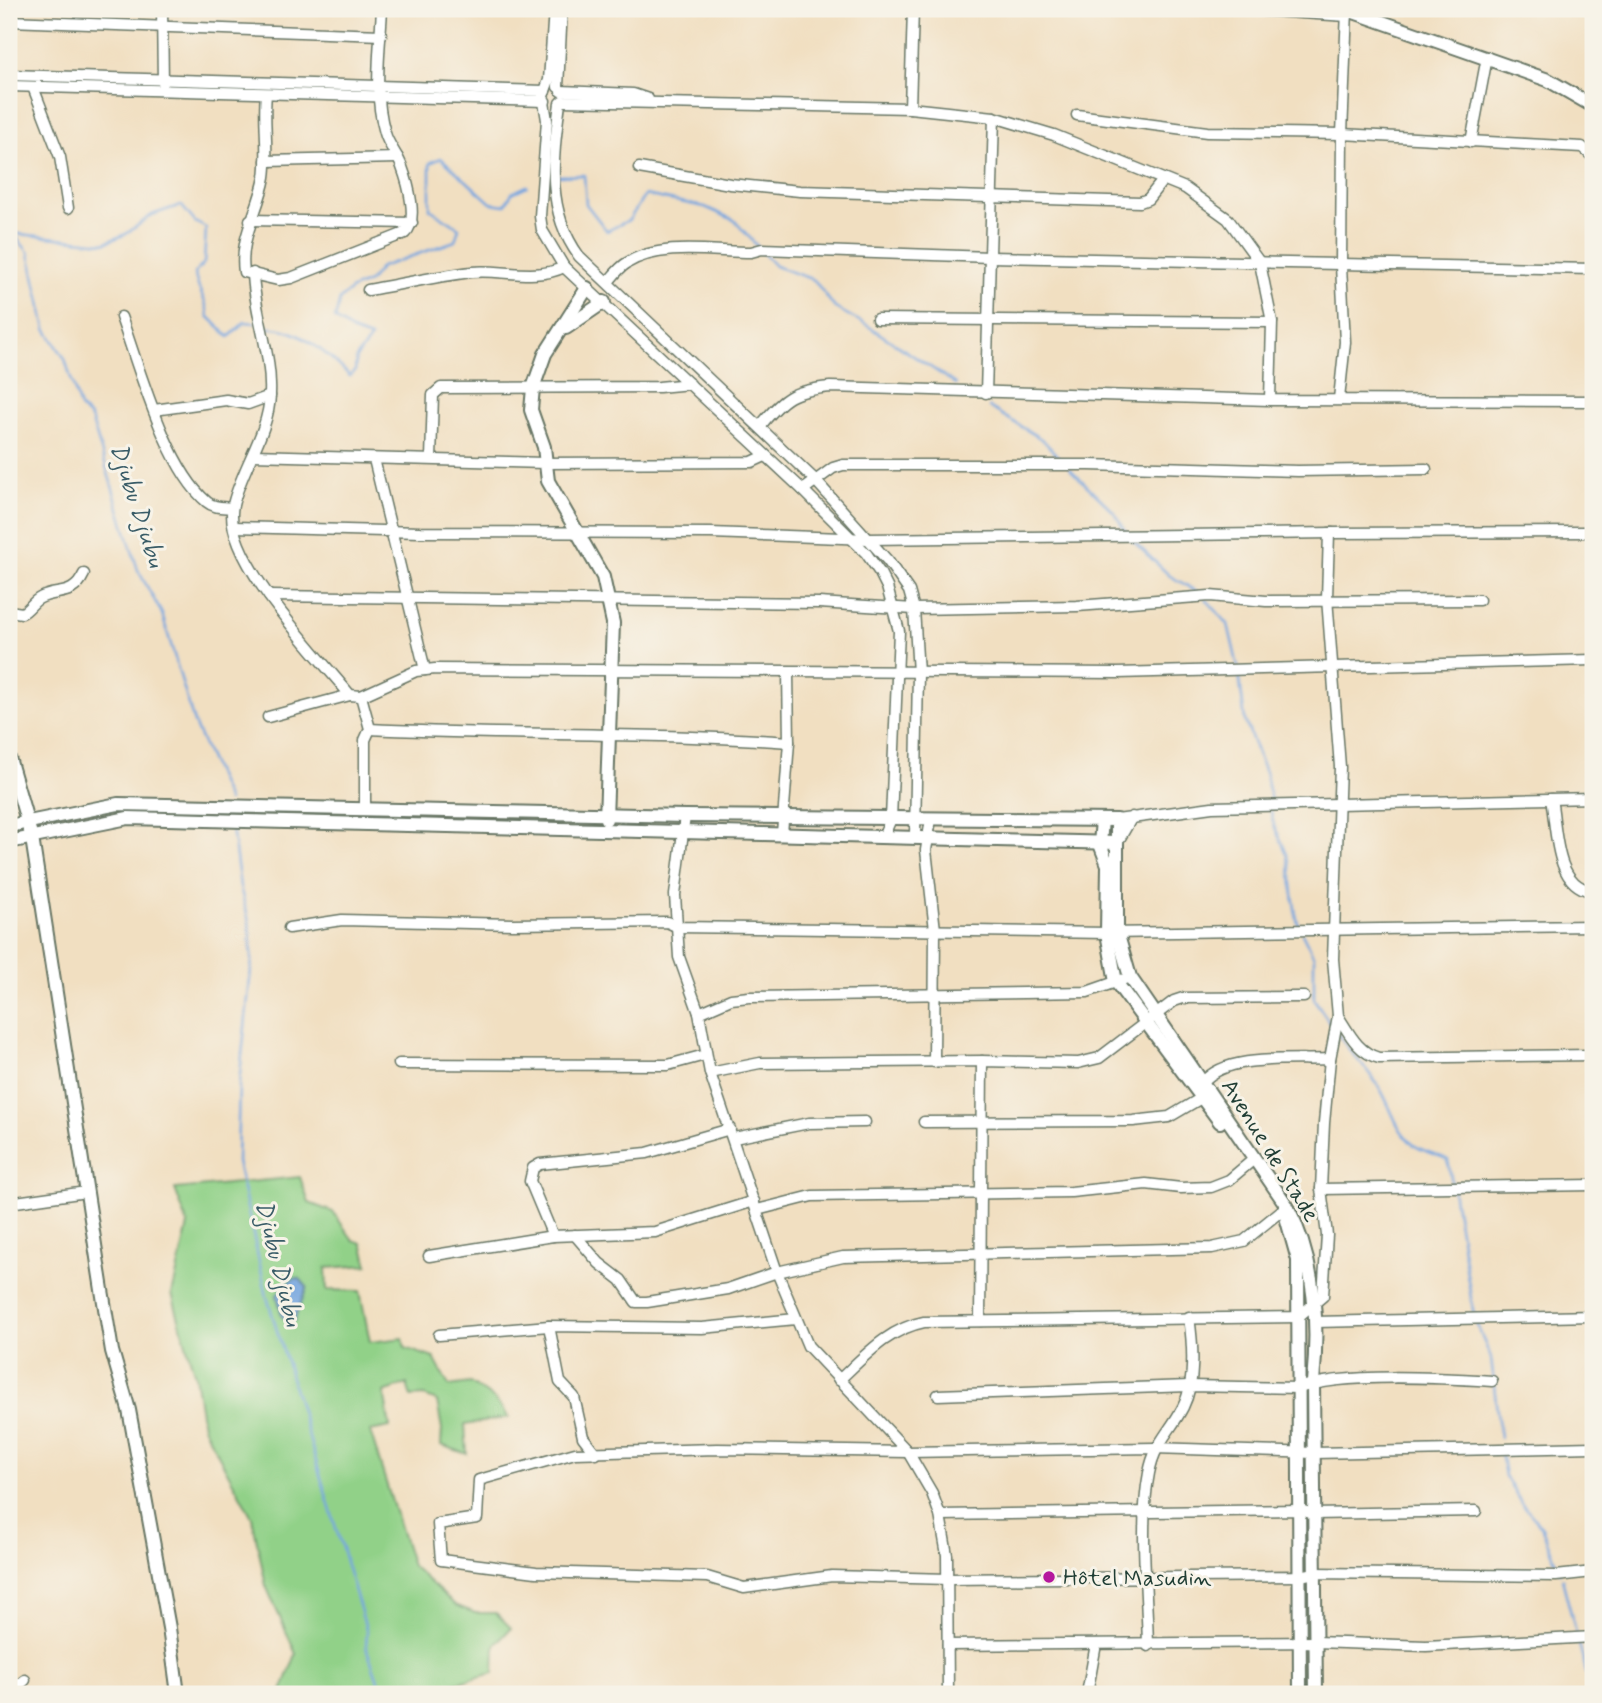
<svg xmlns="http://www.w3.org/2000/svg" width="1602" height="1703" font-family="Mynerve,sans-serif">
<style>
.green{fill:#91d188;stroke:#58875e;stroke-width:2}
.water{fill:#75a5df;stroke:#4a718a;stroke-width:2}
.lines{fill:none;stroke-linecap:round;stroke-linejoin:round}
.stream{stroke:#75a5df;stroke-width:2.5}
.minor-casing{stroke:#687665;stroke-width:13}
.tertiary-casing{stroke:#687665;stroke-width:16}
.minor{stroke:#fff;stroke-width:10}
.tertiary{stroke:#fff;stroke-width:12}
.poi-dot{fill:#b5179e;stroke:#f7f3e8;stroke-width:2.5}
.labels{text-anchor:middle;stroke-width:6;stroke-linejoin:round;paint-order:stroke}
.street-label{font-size:23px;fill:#1f3d34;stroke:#f7f3e8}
.poi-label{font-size:23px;fill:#1f3d34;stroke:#f7f3e8;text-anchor:start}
.water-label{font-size:24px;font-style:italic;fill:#395c67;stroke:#f7f3e8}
</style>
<rect width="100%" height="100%" fill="#f7f3e8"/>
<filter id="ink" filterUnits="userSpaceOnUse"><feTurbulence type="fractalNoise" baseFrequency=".0143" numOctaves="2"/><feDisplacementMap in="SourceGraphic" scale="14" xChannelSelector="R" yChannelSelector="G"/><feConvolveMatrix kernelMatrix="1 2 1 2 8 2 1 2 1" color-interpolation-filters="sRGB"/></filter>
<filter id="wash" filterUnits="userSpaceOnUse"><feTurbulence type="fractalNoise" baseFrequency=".00686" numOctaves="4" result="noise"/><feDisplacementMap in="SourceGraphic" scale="28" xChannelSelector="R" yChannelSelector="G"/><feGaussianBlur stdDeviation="1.57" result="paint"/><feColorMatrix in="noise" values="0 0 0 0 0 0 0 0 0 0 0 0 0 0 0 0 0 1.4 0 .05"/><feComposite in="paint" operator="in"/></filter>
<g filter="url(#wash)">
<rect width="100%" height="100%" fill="#f1dfc1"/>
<path class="green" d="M300 1177 309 1203 333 1212 353 1240 362 1243 368 1265 326 1268 327 1290 360 1291 370 1342 403 1338 405 1348 434 1358 449 1386 470 1383 494 1399 509 1417 465 1425 467 1454 441 1445 442 1429 437 1401 424 1396 411 1397 407 1384 384 1392 390 1427 370 1431 412 1566 455 1605 475 1613H496L511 1628 495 1645 494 1673 414 1694H281L296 1654 266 1586 252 1517 203 1427 195 1376 172 1294 188 1225 175 1189Z"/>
<path class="water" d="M295 1278 300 1279 307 1287 294 1321 282 1317 277 1295 284 1285Z"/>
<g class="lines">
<g class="stream">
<path d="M558 176 584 175 586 204 607 231 629 220 645 195 705 207 734 220 758 247"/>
<path d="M9 228 29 253 46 329 65 359 80 408 91 418 138 570 162 614 194 723 228 801"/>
<path d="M10 233 104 243 126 234 152 215 181 205 195 222 206 228 204 263 195 273C196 290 208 300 208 316L229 337 245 322 256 323"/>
<path d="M762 252 775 266 814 280 835 308 865 324 956 384"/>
<path d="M265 328C296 325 329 355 350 376L355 371 356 358 371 338 356 333 335 319 340 299 352 289 369 282 381 267 455 241 459 228 430 209V163L441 158 491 203 505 205 512 193 527 186"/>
<path d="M989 407 1043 440 1064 463"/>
<path d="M1069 468 1114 512 1127 533"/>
<path d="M1131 539 1170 576 1202 594"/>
<path d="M1206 599 1228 624 1238 667"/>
<path d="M1239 674 1245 721 1266 775 1271 802"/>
<path d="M1271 809C1271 829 1285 842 1289 861 1293 883 1292 904 1299 927"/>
<path d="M232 828 240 887 249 921 252 960 239 1084 237 1162 267 1297 367 1632 366 1647 383 1694"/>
<path d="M1302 933 1314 957V999L1332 1026"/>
<path d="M1338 1034C1349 1052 1363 1064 1375 1081 1391 1102 1393 1128 1414 1145 1423 1152 1437 1154 1448 1160L1474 1316"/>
<path d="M1476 1323 1491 1358 1500 1438"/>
<path d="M1501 1452 1505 1476 1521 1503 1541 1526 1560 1573"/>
<path d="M1562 1579 1592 1694"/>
</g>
</g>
</g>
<g filter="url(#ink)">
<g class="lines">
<g class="minor-casing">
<g id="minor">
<path d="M162 9 163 83"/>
<path d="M554 9 549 80 543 96 547 120 540 216 542 230 564 267 803 490 866 553 880 573 887 587 899 631 891 819 884 835"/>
<path d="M1237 9 1347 16"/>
<path d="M9 21 381 35"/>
<path d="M9 75 545 91"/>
<path d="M9 86 545 101"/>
<path d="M33 87 60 157 68 208"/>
<path d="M558 87 562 9"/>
<path d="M561 91 633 94 648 99"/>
<path d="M266 94C263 122 269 150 265 177 259 211 239 237 244 272L278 280 291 278 405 233C419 221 408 183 402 167 398 155 388 145 385 133 373 93 380 49 382 9"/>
<path d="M562 101 910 108 994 117 1054 135 1185 188 1228 219 1260 263 1272 322 1270 400"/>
<path d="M560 103C553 156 545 210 579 256L815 480 888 561 909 591 914 609 918 673 915 836"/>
<path d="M910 108 913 9"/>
<path d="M1077 115 1207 132 1342 134 1582 147 1593 157"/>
<path d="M1471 142 1487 57"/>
<path d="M266 161 398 158"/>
<path d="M639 168 730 184 800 191 1140 202 1148 199 1163 180"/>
<path d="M250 220 412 223"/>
<path d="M253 273C254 313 272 353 270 394 269 433 242 467 233 505 221 557 318 655 350 695L361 696 370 729 365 740V807"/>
<path d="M608 282C613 276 620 267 627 263 660 242 714 252 751 252L762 249 990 257 1593 269"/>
<path d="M368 290C402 284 437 276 472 272 502 269 536 281 564 267"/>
<path d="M121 317C139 367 166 468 207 502 214 508 223 507 232 508"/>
<path d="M877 319 1272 322"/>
<path d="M986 393 994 117"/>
<path d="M1339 399 1345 342 1341 266 1342 134 1347 10"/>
<path d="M154 410 226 400 248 404 270 396"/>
<path d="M761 425C784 397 792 391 830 387L1270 400 1593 401"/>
<path d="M253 455 544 463 752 462 765 456"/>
<path d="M374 459 425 670"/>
<path d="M431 459 433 395 441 388 659 387 690 384"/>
<path d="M803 490 833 468 843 465H1089L1298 471 1426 469"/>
<path d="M234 527 420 532 711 533 869 539 1332 533"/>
<path d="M269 596 819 603 914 609 1077 606 1210 596 1266 601 1479 600"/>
<path d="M9 611 22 613C29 610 32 602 40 598 57 589 73 598 84 574"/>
<path d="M361 696 416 671 435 669 1118 673 1593 660"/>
<path d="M268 717 350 695"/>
<path d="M370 729C510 736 649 732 789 742"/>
<path d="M1551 799C1557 829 1554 884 1591 891L1593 895"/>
<path d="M685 816 675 895 679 957 699 1013 710 1073 777 1272 808 1346 908 1452 932 1493 940 1515 947 1555 948 1694"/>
<path d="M931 819 926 850 935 930 934 1062"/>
<path d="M1117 820 1212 807 1593 798"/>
<path d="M782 834 789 742 788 672"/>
<path d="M1117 843 1132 817"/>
<path d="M1590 926 1593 896"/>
<path d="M289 928 342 920 513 924 667 922 678 927 1107 933 1593 926"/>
<path d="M699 1013 731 999 749 997 1087 992 1130 977"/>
<path d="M1338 1016C1349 1033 1358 1053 1379 1058L1593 1055"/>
<path d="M399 1064 668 1065 705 1055"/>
<path d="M710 1073 760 1063 982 1061 1078 1063 1099 1058 1174 1001 1183 998 1304 997"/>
<path d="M924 1122 1133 1121 1169 1117 1203 1097V1082C1227 1053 1294 1061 1330 1059"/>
<path d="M734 1138 809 1123 865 1122"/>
<path d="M1321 1189 1593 1185"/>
<path d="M9 1203 86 1192"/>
<path d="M757 1210 812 1196 1071 1192 1146 1184 1181 1188 1211 1187 1229 1180 1254 1159"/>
<path d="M575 1235 599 1263 621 1280 636 1302H647L728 1289 777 1272 843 1257 1212 1248 1244 1241 1287 1206"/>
<path d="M553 1236 530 1181 533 1168 540 1164 647 1153 730 1129"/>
<path d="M429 1256 553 1236 655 1232 754 1201"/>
<path d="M980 1321 982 1061"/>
<path d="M1315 1322 1593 1316"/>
<path d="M549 1326 560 1382 574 1397 583 1437 596 1454"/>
<path d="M439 1335 549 1326 702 1328 796 1319"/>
<path d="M839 1380C865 1356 888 1329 924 1322L1298 1317 1323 1296 1327 1235 1321 1189 1324 1123 1330 1059 1338 1016 1333 959 1340 767 1327 598 1329 533 1593 532"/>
<path d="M938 1395 1189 1386 1299 1388C1341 1372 1444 1378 1492 1381"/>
<path d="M1593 1447 1315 1453 1154 1448 908 1452 717 1449 575 1453 479 1480 477 1518 438 1524 441 1560 536 1572 707 1577 744 1588 832 1576 949 1579 1300 1576 1315 1573 1556 1576 1593 1572"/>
<path d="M940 1515 1300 1510 1314 1514 1476 1511"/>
<path d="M948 1645 1316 1642 1426 1646 1593 1637"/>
<path d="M1148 1646C1147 1593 1139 1523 1149 1473 1155 1442 1169 1434 1183 1407 1196 1381 1193 1345 1189 1317"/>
<path d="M9 1693 25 1680"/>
<path d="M1087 1694 1096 1644"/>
</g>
</g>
<g class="tertiary-casing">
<g id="tertiary">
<path d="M1345 9 1548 80 1593 106"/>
<path d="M587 288 545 354 533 388 531 410 544 447 548 481 603 577 613 623 606 819"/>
<path d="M566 328 604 302"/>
<path d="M9 758 32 838 102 1290 112 1351 129 1410 169 1628 178 1694"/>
<path d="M1102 820 1100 844 1108 865 1107 933 1116 982 1220 1122"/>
<path d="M9 826 118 804 685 816 1117 820V932L1130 977 1287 1206C1315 1259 1319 1323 1313 1382L1316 1694"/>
<path d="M9 842 128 818 1117 843"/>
<path d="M1286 1217 1298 1260 1300 1694"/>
</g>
</g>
<use href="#minor" class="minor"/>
<use href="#tertiary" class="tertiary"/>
</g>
</g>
<circle class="poi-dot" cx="1049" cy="1577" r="7"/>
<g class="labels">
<g class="street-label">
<text transform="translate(1271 1150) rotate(58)" y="8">Avenue de Stade</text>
</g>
<g class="poi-label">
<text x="1063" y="1585">Hôtel Masudin</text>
</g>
<g class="water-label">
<text transform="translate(138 505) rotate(72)" y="8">Djubu Djubu</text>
<text transform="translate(279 1263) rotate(76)" y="8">Djubu Djubu</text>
</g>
</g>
<rect width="1602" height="1703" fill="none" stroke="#f7f3e8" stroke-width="35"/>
</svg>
